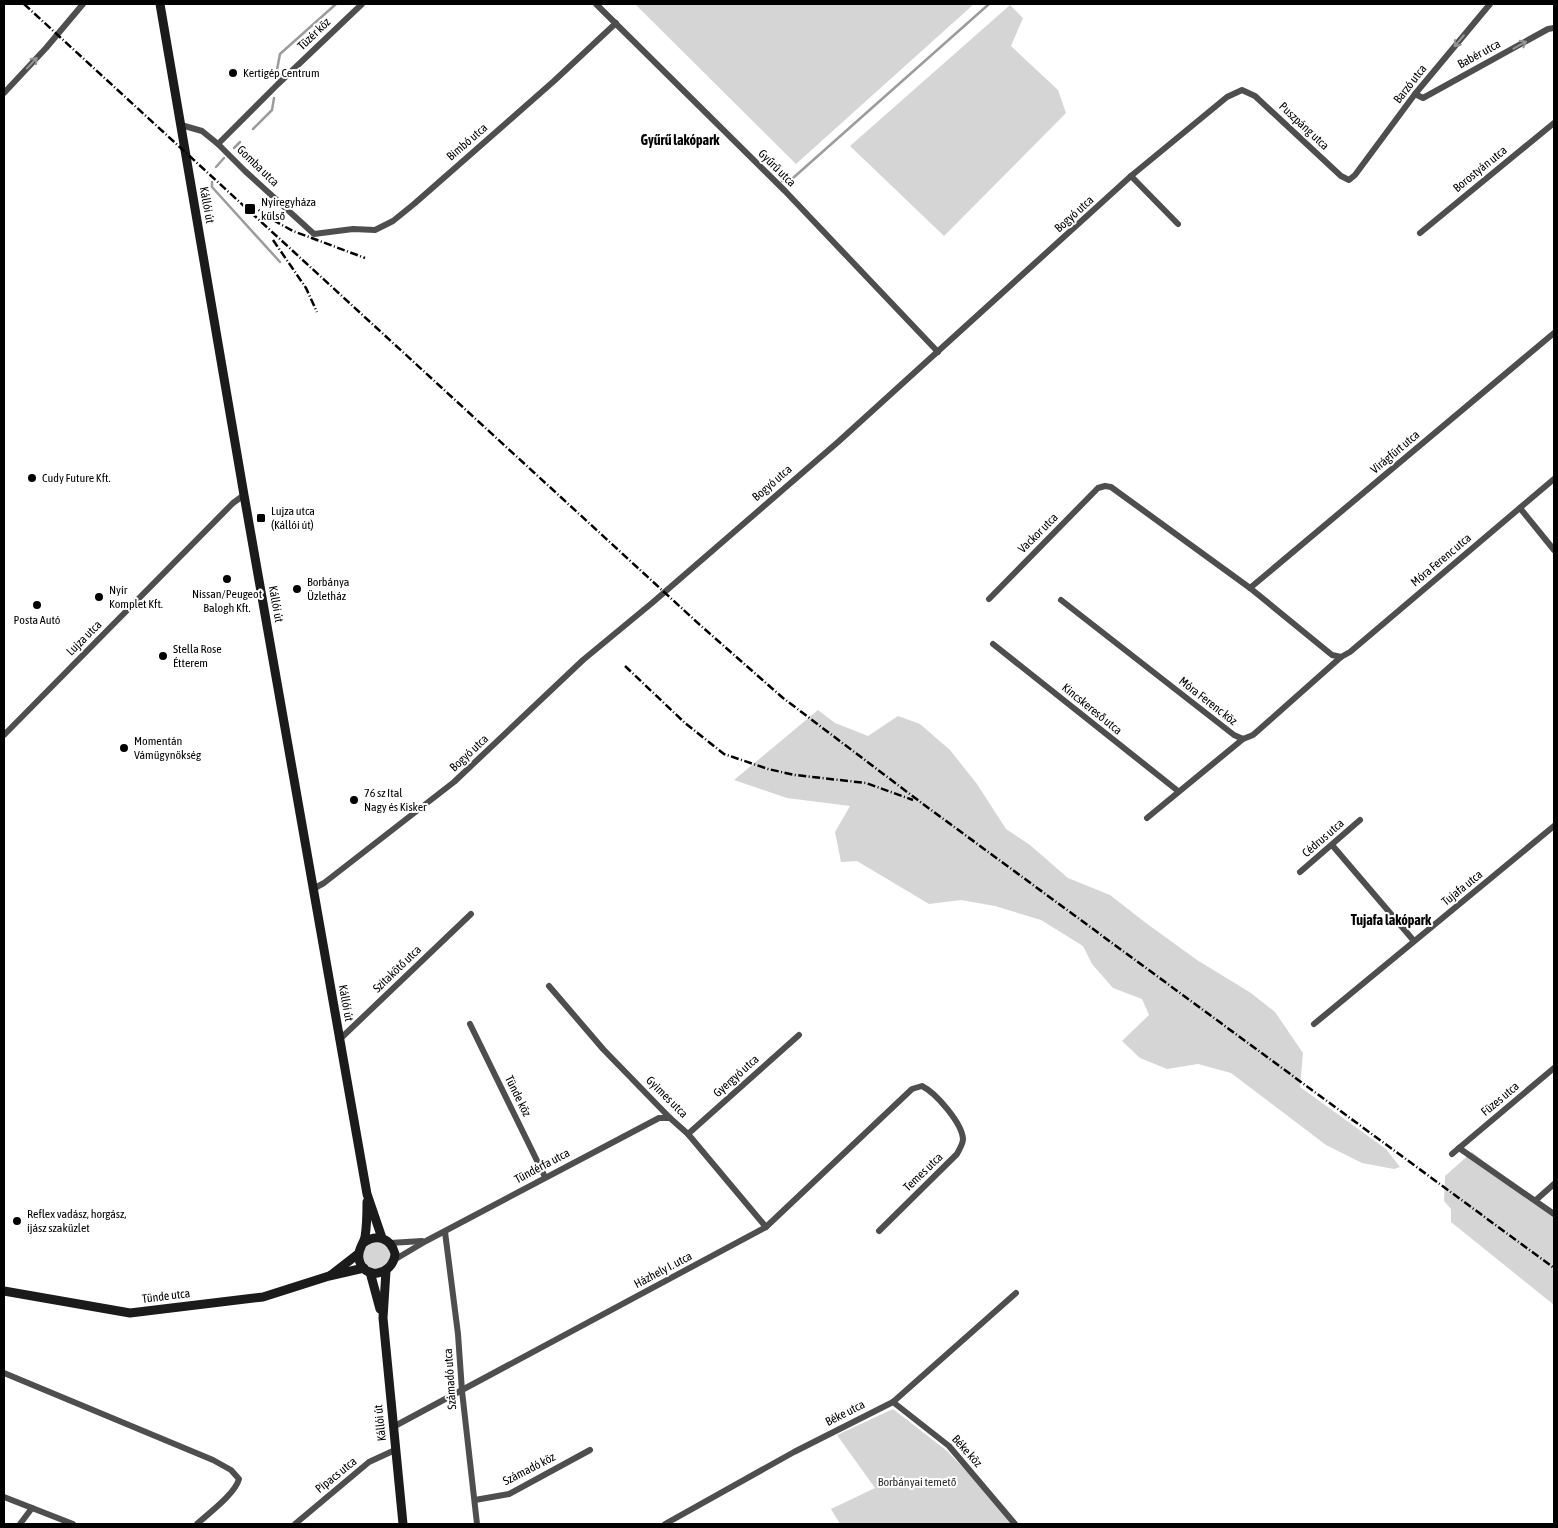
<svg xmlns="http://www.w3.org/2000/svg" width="1558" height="1528" font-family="'Asap Condensed',sans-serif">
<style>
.green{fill:#d5d5d5}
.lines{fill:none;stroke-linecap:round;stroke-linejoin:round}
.stream{stroke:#9c9c9c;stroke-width:2.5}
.street{stroke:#4e4e4e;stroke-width:6}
.secondary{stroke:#1b1b1b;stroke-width:9}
.rail{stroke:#000;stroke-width:2.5;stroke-dasharray:8 2.5 1 2.5;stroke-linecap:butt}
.oneway{stroke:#959595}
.poi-dot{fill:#000;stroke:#fff;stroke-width:2}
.labels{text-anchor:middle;stroke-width:4;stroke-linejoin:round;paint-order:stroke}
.street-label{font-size:12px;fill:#000;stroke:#fff}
.poi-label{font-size:12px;fill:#000;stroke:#fff;text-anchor:start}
.park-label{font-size:12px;fill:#2c2c2c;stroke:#fff}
.neighbourhood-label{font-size:14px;font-weight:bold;fill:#000;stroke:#fff}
</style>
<rect width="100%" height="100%" fill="#fff"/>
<g class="green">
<path d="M635 4H974L796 164Z"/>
<path d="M1010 5 1023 18 1011 46 1058 90 1066 113 944 236 850 146Z"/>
<path d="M818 710 835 723 868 736 898 716 920 724 950 750 977 784 1006 829 1030 845 1068 878 1110 895 1146 923 1197 960 1251 993 1275 1012 1303 1053 1300 1087 1386 1149 1400 1167 1394 1169 1362 1163 1326 1145 1231 1073 1198 1064 1167 1069 1140 1058 1122 1041 1149 1015 1142 999 1113 988 1092 964 1083 946 1041 920 995 906 961 900 929 904 857 861 841 862 835 832 850 806 787 798 734 780Z"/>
<path d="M1472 1152 1554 1217V1305L1451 1222V1209L1444 1201 1445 1176Z"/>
<circle cx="376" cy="1255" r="14"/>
<path d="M893 1409 947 1451 972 1477 1012 1524H840L831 1509 875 1488 837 1435Z"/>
</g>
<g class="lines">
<g class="stream">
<path d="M276 75 280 54 336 4"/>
<path d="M253 129 272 110 274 98"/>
<path d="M234 148 240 142"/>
<path d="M216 167 224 158"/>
<path d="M782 181 793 178 989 4"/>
<path d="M212 182V187L280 262"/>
</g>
<g class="street">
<path d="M596 4 785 191 938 352"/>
<path d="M4 93 46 48 83 4"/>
<path d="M1415 94 1423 98 1548 29 1554 28"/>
<path d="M181 125 202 131 218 144 245 171 314 234 353 229 375 230 393 221 414 204 554 81 616 23"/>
<path d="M218 144 278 84 362 4"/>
<path d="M1131 176 1178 224"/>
<path d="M1420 233 1554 123"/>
<path d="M1520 508 1554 550"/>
<path d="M1250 588 1554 333"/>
<path d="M989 599 1098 488 1105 486 1111 487 1250 588 1332 655 1341 657"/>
<path d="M1061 600 1234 735 1243 739 1253 735 1341 657 1350 652 1554 479"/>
<path d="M993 644 1178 791"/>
<path d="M4 735 233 503 244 495"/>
<path d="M1147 818 1243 739"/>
<path d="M1332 845 1414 941"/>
<path d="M1300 872 1360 820"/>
<path d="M313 889 324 883 454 782 583 660 652 603 838 442 1131 176 1227 97 1242 90 1255 96 1341 176 1349 180 1355 175 1415 94 1490 4"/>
<path d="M549 986 603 1049 670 1118 688 1134 766 1227"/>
<path d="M470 1024 545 1177"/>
<path d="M1314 1024 1554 826"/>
<path d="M339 1040 471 914"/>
<path d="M1554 1068 1459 1148 1554 1214"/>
<path d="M688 1134 799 1035"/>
<path d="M1452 1154 1459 1148"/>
<path d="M1536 1200 1554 1184"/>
<path d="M445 1232 458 1334 462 1391 477 1524"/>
<path d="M390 1243 422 1241"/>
<path d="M394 1260 426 1241 659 1118H670"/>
<path d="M4 1373 213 1460 231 1470 239 1479C235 1494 209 1513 197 1524"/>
<path d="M893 1402 949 1446 1015 1524"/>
<path d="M393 1427 766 1227 912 1089 922 1086C936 1093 962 1123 963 1139 963 1144 959 1150 957 1154L879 1231"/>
<path d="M4 1497 73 1524"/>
<path d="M475 1500 509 1494 590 1450"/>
<path d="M20 1524 32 1508"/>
<path d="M295 1524 369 1462 395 1450"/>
<path d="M665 1524 794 1452 893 1402 1016 1293"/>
</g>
<g class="secondary">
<path d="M160 4 244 495 367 1194 382 1238"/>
<path d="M363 1243C377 1233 391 1238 395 1254 393 1276 363 1281 359 1259 357 1250 363 1245 365 1237 367 1225 367 1213 367 1202"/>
<path d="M386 1271 383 1318 403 1524"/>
<path d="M370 1272 380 1309"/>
<path d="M331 1275 358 1254"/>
<path d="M4 1291 130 1313 263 1297 329 1276 364 1268"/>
</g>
<g class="rail">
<path d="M24 4 700 625 783 698 923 804 1554 1268"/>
<path d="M250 204 273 220 293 231 365 258"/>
<path d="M273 240 306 288 317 312"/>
<path d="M625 666 685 723 724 754 768 769 795 775 866 783 913 800"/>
</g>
</g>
<defs><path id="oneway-shaft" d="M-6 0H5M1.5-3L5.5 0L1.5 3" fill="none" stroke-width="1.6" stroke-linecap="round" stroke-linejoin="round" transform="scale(1.25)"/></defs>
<g class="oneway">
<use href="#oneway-shaft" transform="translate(1459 41) rotate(130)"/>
<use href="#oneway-shaft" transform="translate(1520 45) rotate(-29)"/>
<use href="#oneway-shaft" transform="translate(32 63) rotate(-47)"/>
</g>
<g class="poi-dot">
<circle cx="233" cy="73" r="5"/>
<rect x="244" y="203" width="12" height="12" rx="2.5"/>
<circle cx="32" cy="478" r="5"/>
<rect x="256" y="513" width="10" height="10" rx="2.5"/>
<circle cx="227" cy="579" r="5"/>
<circle cx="297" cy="589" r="5"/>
<circle cx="99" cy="597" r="5"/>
<circle cx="37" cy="605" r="5"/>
<circle cx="163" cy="656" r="5"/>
<circle cx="124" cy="748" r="5"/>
<circle cx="354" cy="800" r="5"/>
<circle cx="17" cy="1221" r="5"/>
</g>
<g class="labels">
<g class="street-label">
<text transform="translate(314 34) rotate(-44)" y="4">Tüzér köz</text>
<text transform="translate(1479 54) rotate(-29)" y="4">Babér utca</text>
<text transform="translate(1410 84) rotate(-52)" y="4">Barzó utca</text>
<text transform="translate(1304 126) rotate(43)" y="4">Puszpáng utca</text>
<text transform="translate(467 142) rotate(-41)" y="4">Bimbó utca</text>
<text transform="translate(258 166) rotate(44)" y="4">Gomba utca</text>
<text transform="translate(777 168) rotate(45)" y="4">Gyűrű utca</text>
<text transform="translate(1480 169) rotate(-39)" y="4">Borostyán utca</text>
<text transform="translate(207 205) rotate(80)" y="4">Kállói út</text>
<text transform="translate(1074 214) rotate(-42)" y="4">Bogyó utca</text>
<text transform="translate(1395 452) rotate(-40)" y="4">Virágfürt utca</text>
<text transform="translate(772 483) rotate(-41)" y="4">Bogyó utca</text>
<text transform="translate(1038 533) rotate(-45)" y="4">Vackor utca</text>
<text transform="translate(1441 560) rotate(-40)" y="4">Móra Ferenc utca</text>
<text transform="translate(276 604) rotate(80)" y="4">Kállói út</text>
<text transform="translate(84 638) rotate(-45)" y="4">Lujza utca</text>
<text transform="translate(1208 701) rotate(38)" y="4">Móra Ferenc köz</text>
<text transform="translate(1092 709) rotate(39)" y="4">Kincskereső utca</text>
<text transform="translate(469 753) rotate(-43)" y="4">Bogyó utca</text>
<text transform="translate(1323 838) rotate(-41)" y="4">Cédrus utca</text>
<text transform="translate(1462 888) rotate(-39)" y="4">Tujafa utca</text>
<text transform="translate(397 969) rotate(-44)" y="4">Szitakötő utca</text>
<text transform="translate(346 1003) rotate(80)" y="4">Kállói út</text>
<text transform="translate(736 1076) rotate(-42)" y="4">Gyergyó utca</text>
<text transform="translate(518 1096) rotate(64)" y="4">Tünde köz</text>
<text transform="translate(667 1097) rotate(45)" y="4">Gyimes utca</text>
<text transform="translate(1500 1099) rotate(-40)" y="4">Füzes utca</text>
<text transform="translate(542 1166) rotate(-28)" y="4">Tündérfa utca</text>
<text transform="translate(923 1172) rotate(-44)" y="4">Temes utca</text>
<text transform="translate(663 1270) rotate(-28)" y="4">Házhely I. utca</text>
<text transform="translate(166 1296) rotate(-7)" y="4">Tünde utca</text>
<text transform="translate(450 1379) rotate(-94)" y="4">Számadó utca</text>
<text transform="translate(845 1413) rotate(-27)" y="4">Béke utca</text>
<text transform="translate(380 1423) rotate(-96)" y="4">Kállói út</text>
<text transform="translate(967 1451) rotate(48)" y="4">Béke köz</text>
<text transform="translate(529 1469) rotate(-27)" y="4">Számadó köz</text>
<text transform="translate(336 1475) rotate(-39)" y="4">Pipacs utca</text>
</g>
<g class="poi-label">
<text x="243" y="77">Kertigép Centrum</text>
<text x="261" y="206">Nyíregyháza<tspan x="261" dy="14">külső</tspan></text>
<text x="42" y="482">Cudy Future Kft.</text>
<text x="271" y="515">Lujza utca<tspan x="271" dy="14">(Kállói út)</tspan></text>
<text x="307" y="586">Borbánya<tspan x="307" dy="14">Üzletház</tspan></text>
<text x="109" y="594">Nyír<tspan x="109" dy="14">Komplet Kft.</tspan></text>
<text x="227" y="598" text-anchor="middle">Nissan/Peugeot<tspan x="227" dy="14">Balogh Kft.</tspan></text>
<text x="37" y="624" text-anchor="middle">Posta Autó</text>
<text x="173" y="653">Stella Rose<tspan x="173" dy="14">Étterem</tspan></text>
<text x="134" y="745">Momentán<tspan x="134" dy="14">Vámügynökség</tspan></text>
<text x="364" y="797">76 sz Ital<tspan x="364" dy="14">Nagy és Kisker</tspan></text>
<text x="27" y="1218">Reflex vadász, horgász,<tspan x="27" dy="14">íjász szaküzlet</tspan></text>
</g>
<g class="park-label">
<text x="917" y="1486">Borbányai temető</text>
</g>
<g class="neighbourhood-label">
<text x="680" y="145">Gyűrű lakópark</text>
<text x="1391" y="925">Tujafa lakópark</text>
</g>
</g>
<rect width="1558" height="1528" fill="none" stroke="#000000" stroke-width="10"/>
</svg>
